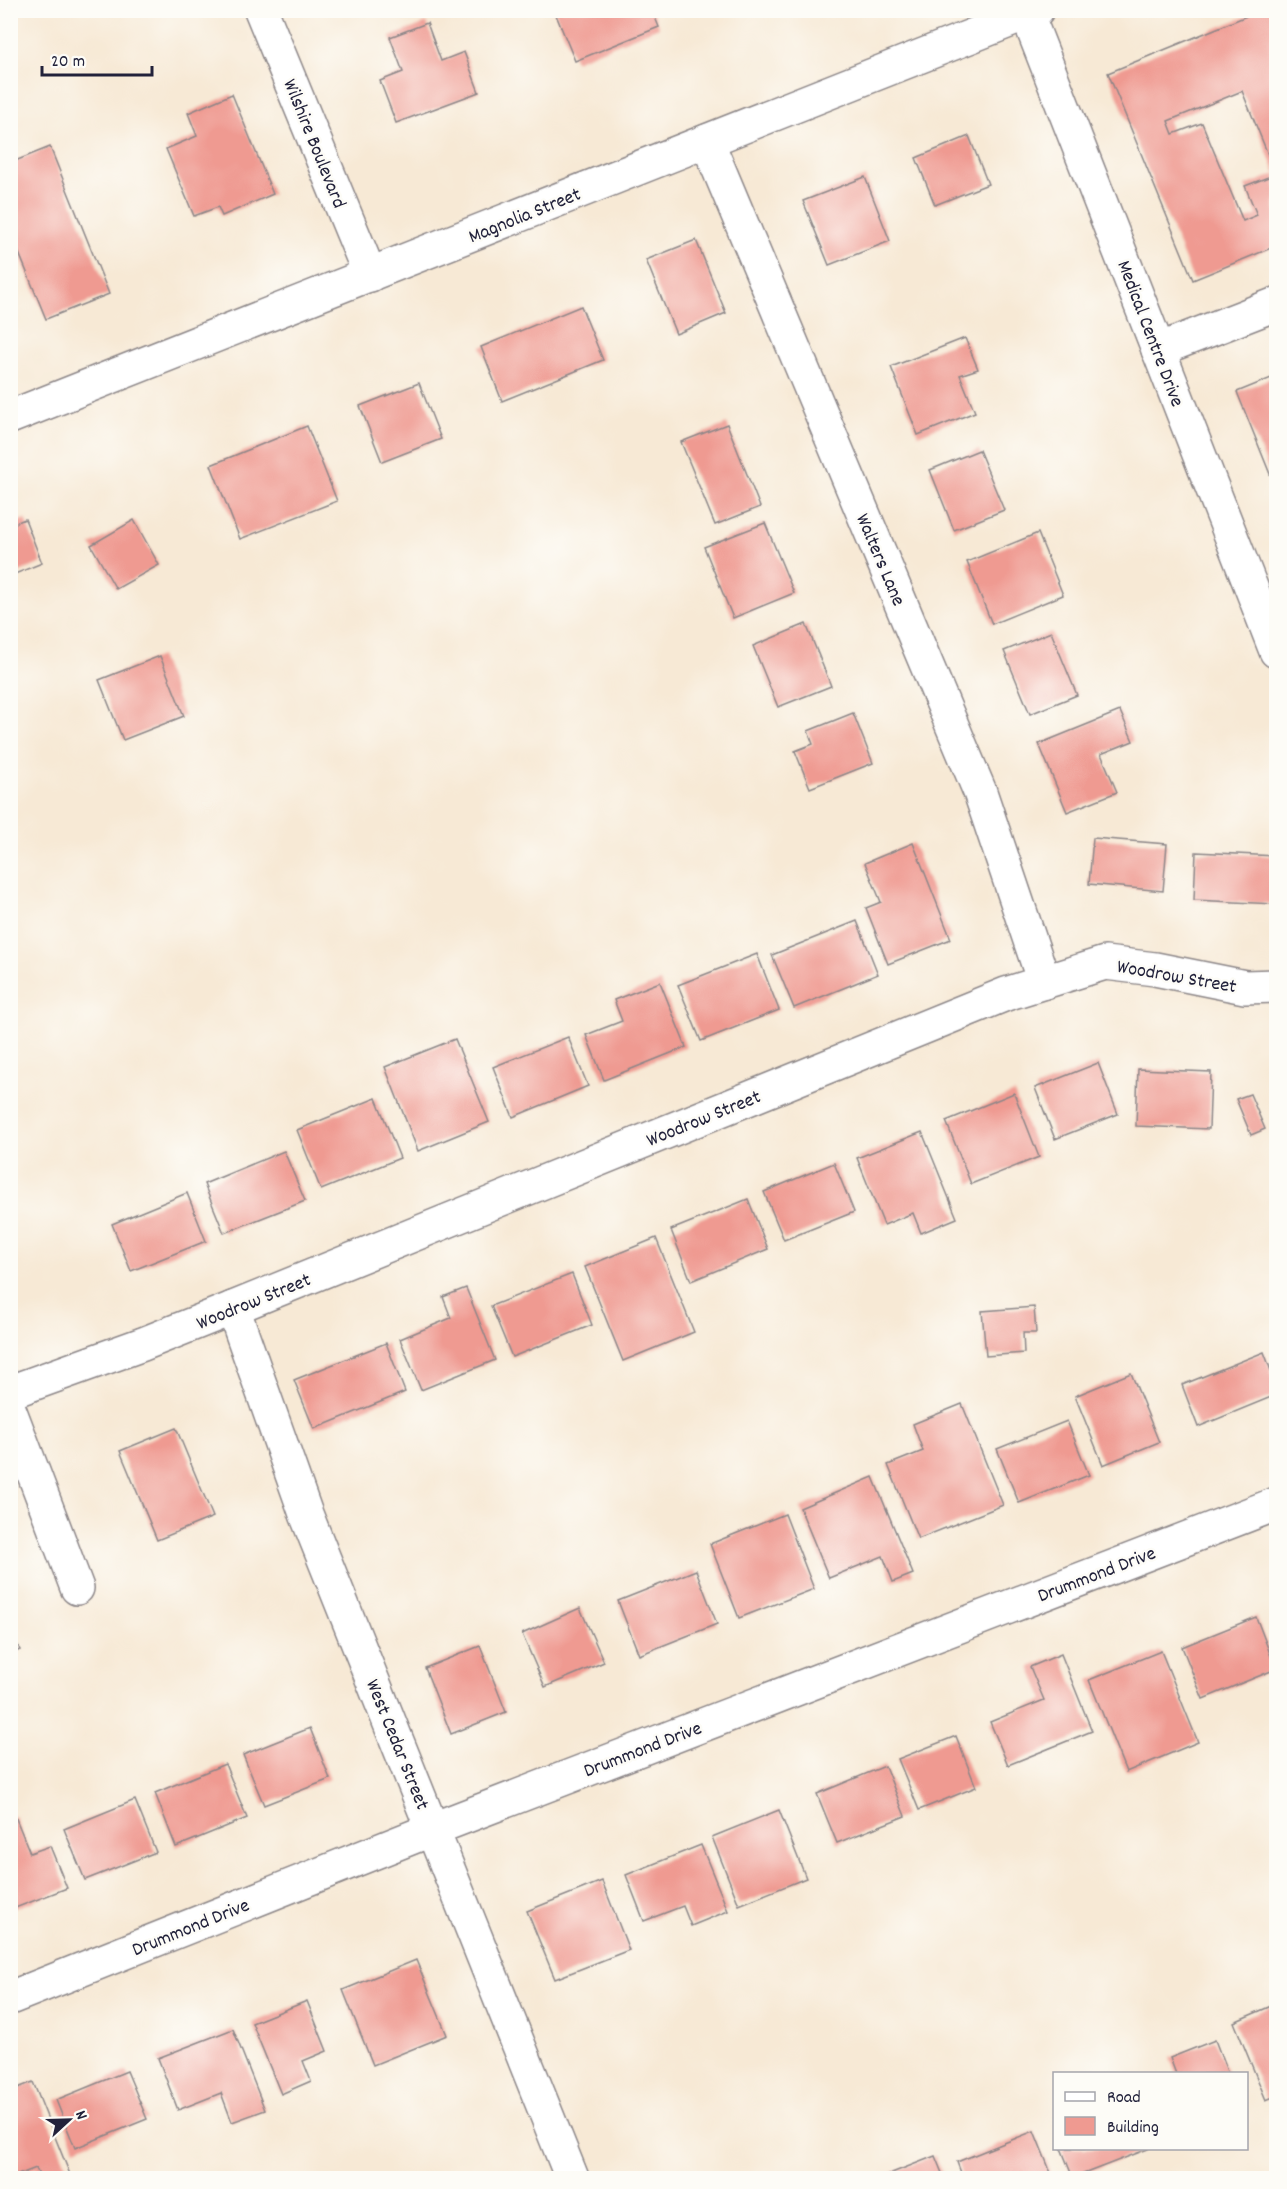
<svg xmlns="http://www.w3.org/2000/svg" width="1287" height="2189" font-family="Dekko,sans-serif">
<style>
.building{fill:#ef9a91;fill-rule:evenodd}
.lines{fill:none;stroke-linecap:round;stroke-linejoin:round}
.minor-casing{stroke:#8c8688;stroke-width:36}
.minor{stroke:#fff;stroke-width:33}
.labels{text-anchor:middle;stroke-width:5;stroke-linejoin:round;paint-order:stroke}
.street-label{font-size:20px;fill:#22223b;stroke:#fdfcf7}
</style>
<rect width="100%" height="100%" fill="#fdfcf7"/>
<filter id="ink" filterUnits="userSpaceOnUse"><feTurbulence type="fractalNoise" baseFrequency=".0167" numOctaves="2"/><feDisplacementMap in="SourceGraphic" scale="12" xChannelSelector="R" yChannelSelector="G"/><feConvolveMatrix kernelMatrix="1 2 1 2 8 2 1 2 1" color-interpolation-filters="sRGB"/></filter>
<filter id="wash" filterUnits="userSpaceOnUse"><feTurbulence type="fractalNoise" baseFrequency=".008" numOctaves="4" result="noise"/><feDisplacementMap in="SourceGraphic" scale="24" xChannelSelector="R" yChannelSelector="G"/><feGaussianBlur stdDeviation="1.35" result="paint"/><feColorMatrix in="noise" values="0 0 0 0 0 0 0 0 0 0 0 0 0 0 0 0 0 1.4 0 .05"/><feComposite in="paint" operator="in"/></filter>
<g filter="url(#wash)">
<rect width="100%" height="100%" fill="#f7e9d5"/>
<g id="blocks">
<g class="building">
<path d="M554 10H652L659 27 575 61Z"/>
<path d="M1261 10H1276V246L1193 280 1108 73ZM1242 91 1276 174 1245 186 1257 215 1243 221 1202 123 1173 134 1168 121Z"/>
<path d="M427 23 441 61 464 52 479 92 396 123 380 81 403 72 390 37Z"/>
<path d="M232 94 273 194 222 216 218 207 194 216 166 149 197 136 188 113Z"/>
<path d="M969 136 988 184 935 205 916 158Z"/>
<path d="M50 147 109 294 46 319 10 231V163Z"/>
<path d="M865 177 890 241 829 265 803 201Z"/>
<path d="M696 240 726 313 676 334 646 260Z"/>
<path d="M581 306 603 360 502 401 481 347Z"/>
<path d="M965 338 978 369 960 375 975 412 918 435 891 367Z"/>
<path d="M1276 376V489L1237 392Z"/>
<path d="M419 383 441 439 382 462 360 406Z"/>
<path d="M727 424 760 507 715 525 681 442Z"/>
<path d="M307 426 337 501 240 539 211 465Z"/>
<path d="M979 450 1004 510 954 530 930 470Z"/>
<path d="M25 519 42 563 10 576V525Z"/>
<path d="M134 520 159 565 116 589 91 545Z"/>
<path d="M765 523 794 593 733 618 704 547Z"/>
<path d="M1038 533 1063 595 992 624 967 562Z"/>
<path d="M806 624 831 686 778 707 753 646Z"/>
<path d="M1051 632 1077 695 1030 714 1004 651Z"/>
<path d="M160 656 184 716 123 740 99 680Z"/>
<path d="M1120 711 1133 741 1101 754 1117 792 1067 812 1039 744Z"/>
<path d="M853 713 873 763 810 788 795 751 813 744 808 731Z"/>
<path d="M1093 838 1167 844 1163 891 1089 884Z"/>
<path d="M913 843 951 939 888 964 866 908 881 902 865 863Z"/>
<path d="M1196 852 1276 856 1275 904 1194 900Z"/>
<path d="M857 921 878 974 794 1008 772 955Z"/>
<path d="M757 954 779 1010 701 1041 678 985Z"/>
<path d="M660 982 686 1047 604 1080 586 1035 622 1021 614 1000Z"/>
<path d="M568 1037 588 1086 513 1117 493 1067Z"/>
<path d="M455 1039 489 1122 418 1151 385 1067Z"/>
<path d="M1098 1063 1118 1114 1055 1139 1035 1088Z"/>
<path d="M1138 1069 1211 1072 1209 1129 1136 1126Z"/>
<path d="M1014 1093 1039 1157 971 1184 946 1121Z"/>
<path d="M1250 1094 1265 1129 1251 1135 1236 1099Z"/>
<path d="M376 1098 400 1158 321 1190 297 1130Z"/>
<path d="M922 1132 957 1218 921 1233 913 1213 884 1225 857 1158Z"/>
<path d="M284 1151 305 1201 224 1233 204 1184Z"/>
<path d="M834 1163 854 1212 784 1240 764 1192Z"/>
<path d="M187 1193 206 1241 131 1271 112 1224Z"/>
<path d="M748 1199 768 1249 691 1281 671 1230Z"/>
<path d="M656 1238 694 1332 623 1361 585 1267Z"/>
<path d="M572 1274 592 1325 512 1357 491 1306Z"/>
<path d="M466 1288 495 1360 421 1390 400 1339 451 1318 443 1297Z"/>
<path d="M1034 1307 1036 1333H1023L1024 1353 986 1356 982 1311Z"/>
<path d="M386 1343 405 1392 314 1429 294 1380Z"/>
<path d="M1264 1352 1276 1384V1395L1198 1427 1182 1385Z"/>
<path d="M1131 1373 1159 1442 1103 1465 1075 1396Z"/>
<path d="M962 1404 1003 1505 918 1539 888 1465 923 1451 913 1424Z"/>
<path d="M1067 1421 1089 1475 1019 1503 997 1449Z"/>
<path d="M176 1428 213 1517 157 1540 120 1451Z"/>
<path d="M873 1477 913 1574 893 1582 883 1556 829 1578 800 1508Z"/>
<path d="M785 1514 814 1589 739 1618 710 1544Z"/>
<path d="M696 1570 717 1624 639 1655 618 1601Z"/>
<path d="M580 1608 604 1662 545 1687 522 1634Z"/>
<path d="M1256 1617 1276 1669 1203 1699 1182 1647Z"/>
<path d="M10 1628 20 1650 10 1654Z"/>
<path d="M480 1646 506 1712 451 1734 425 1668Z"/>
<path d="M1161 1651 1198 1742 1126 1772 1089 1680Z"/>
<path d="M1061 1654 1092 1731 1008 1765 990 1722 1044 1700 1030 1667Z"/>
<path d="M310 1728 330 1779 264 1805 243 1755Z"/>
<path d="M956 1736 976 1787 919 1810 898 1759Z"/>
<path d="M225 1764 247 1818 176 1847 155 1793Z"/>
<path d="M885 1766 905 1816 837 1843 817 1794Z"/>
<path d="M135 1800 156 1852 85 1880 64 1829Z"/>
<path d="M779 1810 806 1878 739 1905 712 1837Z"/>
<path d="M15 1816 30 1853 50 1846 67 1888 10 1910V1818Z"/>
<path d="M701 1845 728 1911 691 1926 683 1906 644 1921 626 1875Z"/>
<path d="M602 1881 629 1950 555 1979 527 1911Z"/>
<path d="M416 1960 447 2035 373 2065 343 1990Z"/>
<path d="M307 2001 327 2051 303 2061 311 2081 281 2094 252 2023Z"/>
<path d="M1276 2004V2096L1266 2100 1234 2022Z"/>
<path d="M233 2029 265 2110 232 2122 221 2093 178 2110 158 2058Z"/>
<path d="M1215 2040 1228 2074H1176L1170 2058Z"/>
<path d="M127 2071 147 2119 75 2148 56 2100Z"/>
<path d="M33 2082 71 2177 67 2178H40L36 2168 10 2178V2091Z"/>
<path d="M1034 2131 1053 2178H963L957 2162Z"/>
<path d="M1061 2148H1148V2149L1073 2178Z"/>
<path d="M935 2156 944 2178H879Z"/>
</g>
</g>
</g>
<g filter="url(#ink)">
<use href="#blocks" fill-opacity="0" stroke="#8c8688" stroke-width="1.5"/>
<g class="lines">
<g class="minor-casing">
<g id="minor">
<path d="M261 10 370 275"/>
<path d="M1027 14 1276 651"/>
<path d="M707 141 980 792 1044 982"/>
<path d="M1158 350 1276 304"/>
<path d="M10 417 1037 10"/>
<path d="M233 1308 306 1514 572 2178"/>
<path d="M10 1392 143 1344 233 1308 1006 994 1105 963 1155 969 1245 987 1276 986"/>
<path d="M10 1411 77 1588"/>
<path d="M10 1998 433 1829 1276 1504"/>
</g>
</g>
<use href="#minor" class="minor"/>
</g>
</g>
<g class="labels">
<g class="street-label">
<text transform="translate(316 143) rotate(68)" y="7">Wilshire Boulevard</text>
<text transform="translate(524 214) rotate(-22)" y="7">Magnolia Street</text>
<text transform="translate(1152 333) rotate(69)" y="7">Medical Centre Drive</text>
<text transform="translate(882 559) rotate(67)" y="7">Walters Lane</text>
<text transform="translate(1177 975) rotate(10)" y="7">Woodrow Street</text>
<text transform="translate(703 1117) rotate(-22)" y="7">Woodrow Street</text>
<text transform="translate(253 1300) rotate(-22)" y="7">Woodrow Street</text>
<text transform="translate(1096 1573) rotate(-21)" y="7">Drummond Drive</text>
<text transform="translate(399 1744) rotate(68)" y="7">West Cedar Street</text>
<text transform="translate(642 1748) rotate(-21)" y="7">Drummond Drive</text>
<text transform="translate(190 1926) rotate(-22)" y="7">Drummond Drive</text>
</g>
</g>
<rect width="1287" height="2189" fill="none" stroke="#fdfcf7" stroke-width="36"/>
<rect x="1053" y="2072" width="195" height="78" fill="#fdfcf7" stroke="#a5a5ac" stroke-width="1.5"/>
<rect x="1065" y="2092" width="30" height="9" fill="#ffffff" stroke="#a5a5ac" stroke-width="1.5"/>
<text x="1107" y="2102" font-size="18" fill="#22223b">Road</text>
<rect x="1065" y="2117" width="30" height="18" fill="#ef9a91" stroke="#a5a5ac" stroke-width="1.5"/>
<text x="1107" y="2132" font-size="18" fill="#22223b">Building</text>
<g transform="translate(69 2120) rotate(68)" stroke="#fdfcf7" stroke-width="4.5" paint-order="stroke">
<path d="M0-4.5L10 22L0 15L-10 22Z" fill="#22223b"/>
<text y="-9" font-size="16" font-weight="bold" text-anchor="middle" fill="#22223b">N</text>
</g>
<path d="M42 66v9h110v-9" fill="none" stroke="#22223b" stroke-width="3"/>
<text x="51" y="66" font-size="18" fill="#22223b" stroke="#fdfcf7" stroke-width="4.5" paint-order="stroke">20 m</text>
</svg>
